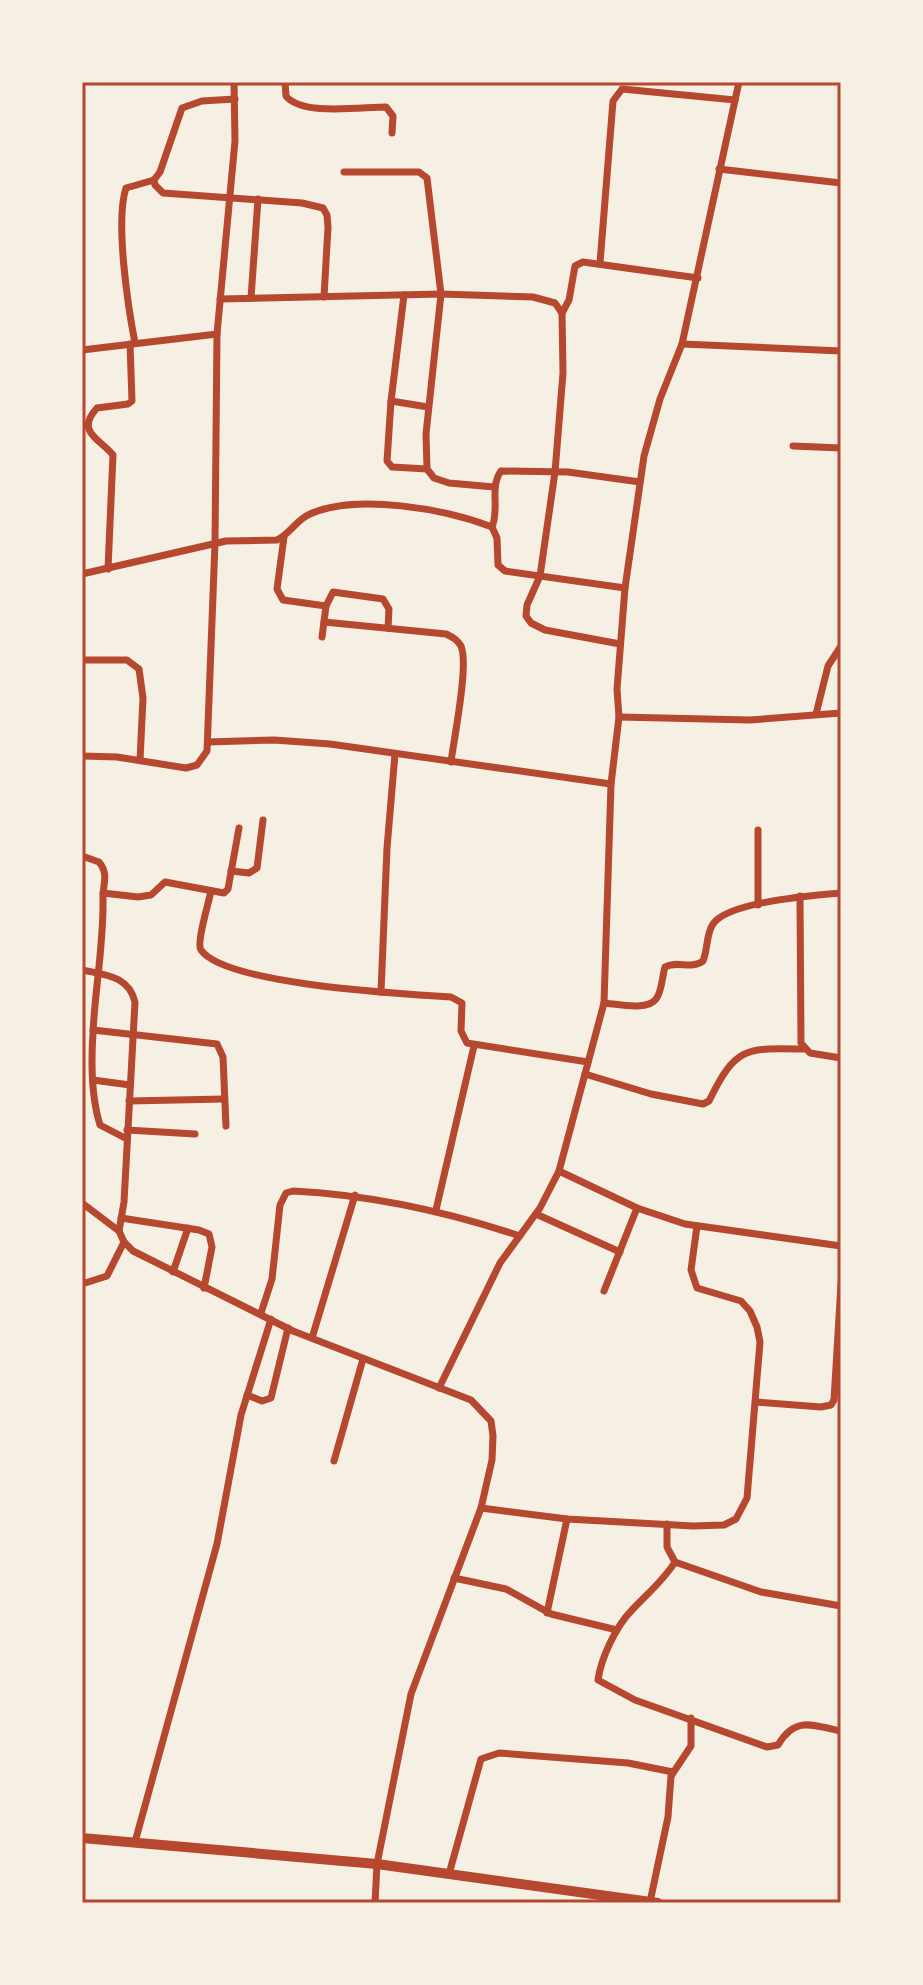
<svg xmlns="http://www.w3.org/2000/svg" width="923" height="1985" font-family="Bitter,serif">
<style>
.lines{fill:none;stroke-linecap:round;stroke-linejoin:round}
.minor{stroke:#b5482f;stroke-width:7}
.secondary{stroke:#b5482f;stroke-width:10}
.neatline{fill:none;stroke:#b5482f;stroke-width:3}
</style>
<rect width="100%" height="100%" fill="#f6efe4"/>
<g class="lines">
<g class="minor">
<path d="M285 82 286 96C301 116 361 107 386 107L393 116 392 133"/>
<path d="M719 169 841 183"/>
<path d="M344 172H419L427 178 441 294 426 434 427 469 434 478 449 483 494 487"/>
<path d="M154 180 155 185 163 193 302 203 323 208 327 215 328 227 324 297"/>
<path d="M600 263 613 101 622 89 735 100"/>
<path d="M404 295 391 401 387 461 392 467 427 469"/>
<path d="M251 298 258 199"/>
<path d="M220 299 441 294 533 297 555 303 562 313 563 373 555 472 540 576 527 605 526 616 531 623 545 630 620 644"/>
<path d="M562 313 569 300 575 266 583 262 698 278"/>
<path d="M135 343C128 307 115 221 126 188L154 180 160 172 182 108 202 101 235 99"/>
<path d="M682 344 841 351"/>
<path d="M82 350 217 334"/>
<path d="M391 401 428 407"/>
<path d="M793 446 841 448"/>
<path d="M492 527C500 508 489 488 501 471L568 472 640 482"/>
<path d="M284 537 277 589 283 600 326 606"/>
<path d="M108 569 113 455C100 439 75 432 97 408L128 404 132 401 130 344"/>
<path d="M82 574 226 541 277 540C290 534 296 520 310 514 357 493 445 509 492 527L497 538 498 565 505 571 625 588"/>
<path d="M324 622 446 634C452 637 457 639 461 646 469 665 454 738 451 762"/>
<path d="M322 637 326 606 333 592 383 599 389 609 388 628"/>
<path d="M82 660H127L139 669 143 698 140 760"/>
<path d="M816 714 828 666 841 646"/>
<path d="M619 717 750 720 841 713"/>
<path d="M208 742 274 740 330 744 611 784"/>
<path d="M82 756 117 757 186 768 197 765 207 751 215 543 217 334 235 141 234 82"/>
<path d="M758 830V905"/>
<path d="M82 856 99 862C109 874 103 884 103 897 104 944 95 987 93 1033 91 1063 91 1096 100 1125L127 1139"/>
<path d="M231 871 249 873 257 868 263 820"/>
<path d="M211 891C209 902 196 943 201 950 225 985 407 994 451 997L462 1003 461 1031 467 1043 588 1062"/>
<path d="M103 893 138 897 151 895 165 882 224 893 228 889 239 828"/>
<path d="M800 896 801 1043 810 1053 841 1058"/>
<path d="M82 970C106 975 129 976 135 1002L124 1202 119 1231"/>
<path d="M381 992 387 848 395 754"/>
<path d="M604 1003C617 1004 648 1011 656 999 662 992 662 977 665 967 677 960 691 970 703 961 708 949 706 934 713 924 728 902 815 895 841 893"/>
<path d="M93 1030 217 1044 223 1057 226 1126"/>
<path d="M585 1074 651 1094 703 1104 709 1101C736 1046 745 1048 804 1049"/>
<path d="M93 1080 130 1085"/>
<path d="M129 1101 224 1099"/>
<path d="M127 1130 195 1134"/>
<path d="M559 1171 637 1208 685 1224 841 1246"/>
<path d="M82 1203 119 1231 124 1242 133 1251 293 1331 471 1400 491 1421 493 1436 492 1460 481 1508 411 1694 377 1864 375 1903"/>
<path d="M436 1210 474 1046"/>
<path d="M536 1214 620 1252"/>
<path d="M121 1218 199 1230 209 1234 212 1247 204 1288"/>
<path d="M173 1272 188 1228"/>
<path d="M82 1284 107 1276 124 1242"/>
<path d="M604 1291 637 1208"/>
<path d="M261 1313 272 1279 280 1205 286 1193 293 1191C371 1195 445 1211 520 1236"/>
<path d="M312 1338 355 1195"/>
<path d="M439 1388 500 1263 540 1208 559 1171 604 1003 611 784 619 717 617 689 625 588 644 456 660 399 682 344 739 82"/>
<path d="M247 1395 262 1401 271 1398 288 1328"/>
<path d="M756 1402 821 1407 831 1405 834 1400 841 1284"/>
<path d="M334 1461 363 1359"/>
<path d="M481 1508 567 1519 693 1526 724 1525 736 1519 747 1498 760 1342 757 1327 750 1311 741 1301 697 1288 691 1270 697 1226"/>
<path d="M667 1524V1547L675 1562 761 1592 841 1606"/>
<path d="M675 1562C663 1581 647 1594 632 1610 616 1626 601 1658 598 1680L635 1700 767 1747 778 1745C795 1716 812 1725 841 1731"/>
<path d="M454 1578 506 1589 551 1614 617 1630"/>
<path d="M547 1613 567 1519"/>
<path d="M135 1842 217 1544 241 1415 271 1319"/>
<path d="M449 1874 481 1759 499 1753 628 1763 673 1772"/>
<path d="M650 1902 668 1817 671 1776 691 1746V1718"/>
</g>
<path class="secondary" d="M82 1838 377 1864 658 1903"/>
</g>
<rect width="923" height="1985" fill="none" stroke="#f6efe4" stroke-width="168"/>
<rect x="84" y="84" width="755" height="1817" class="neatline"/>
</svg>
